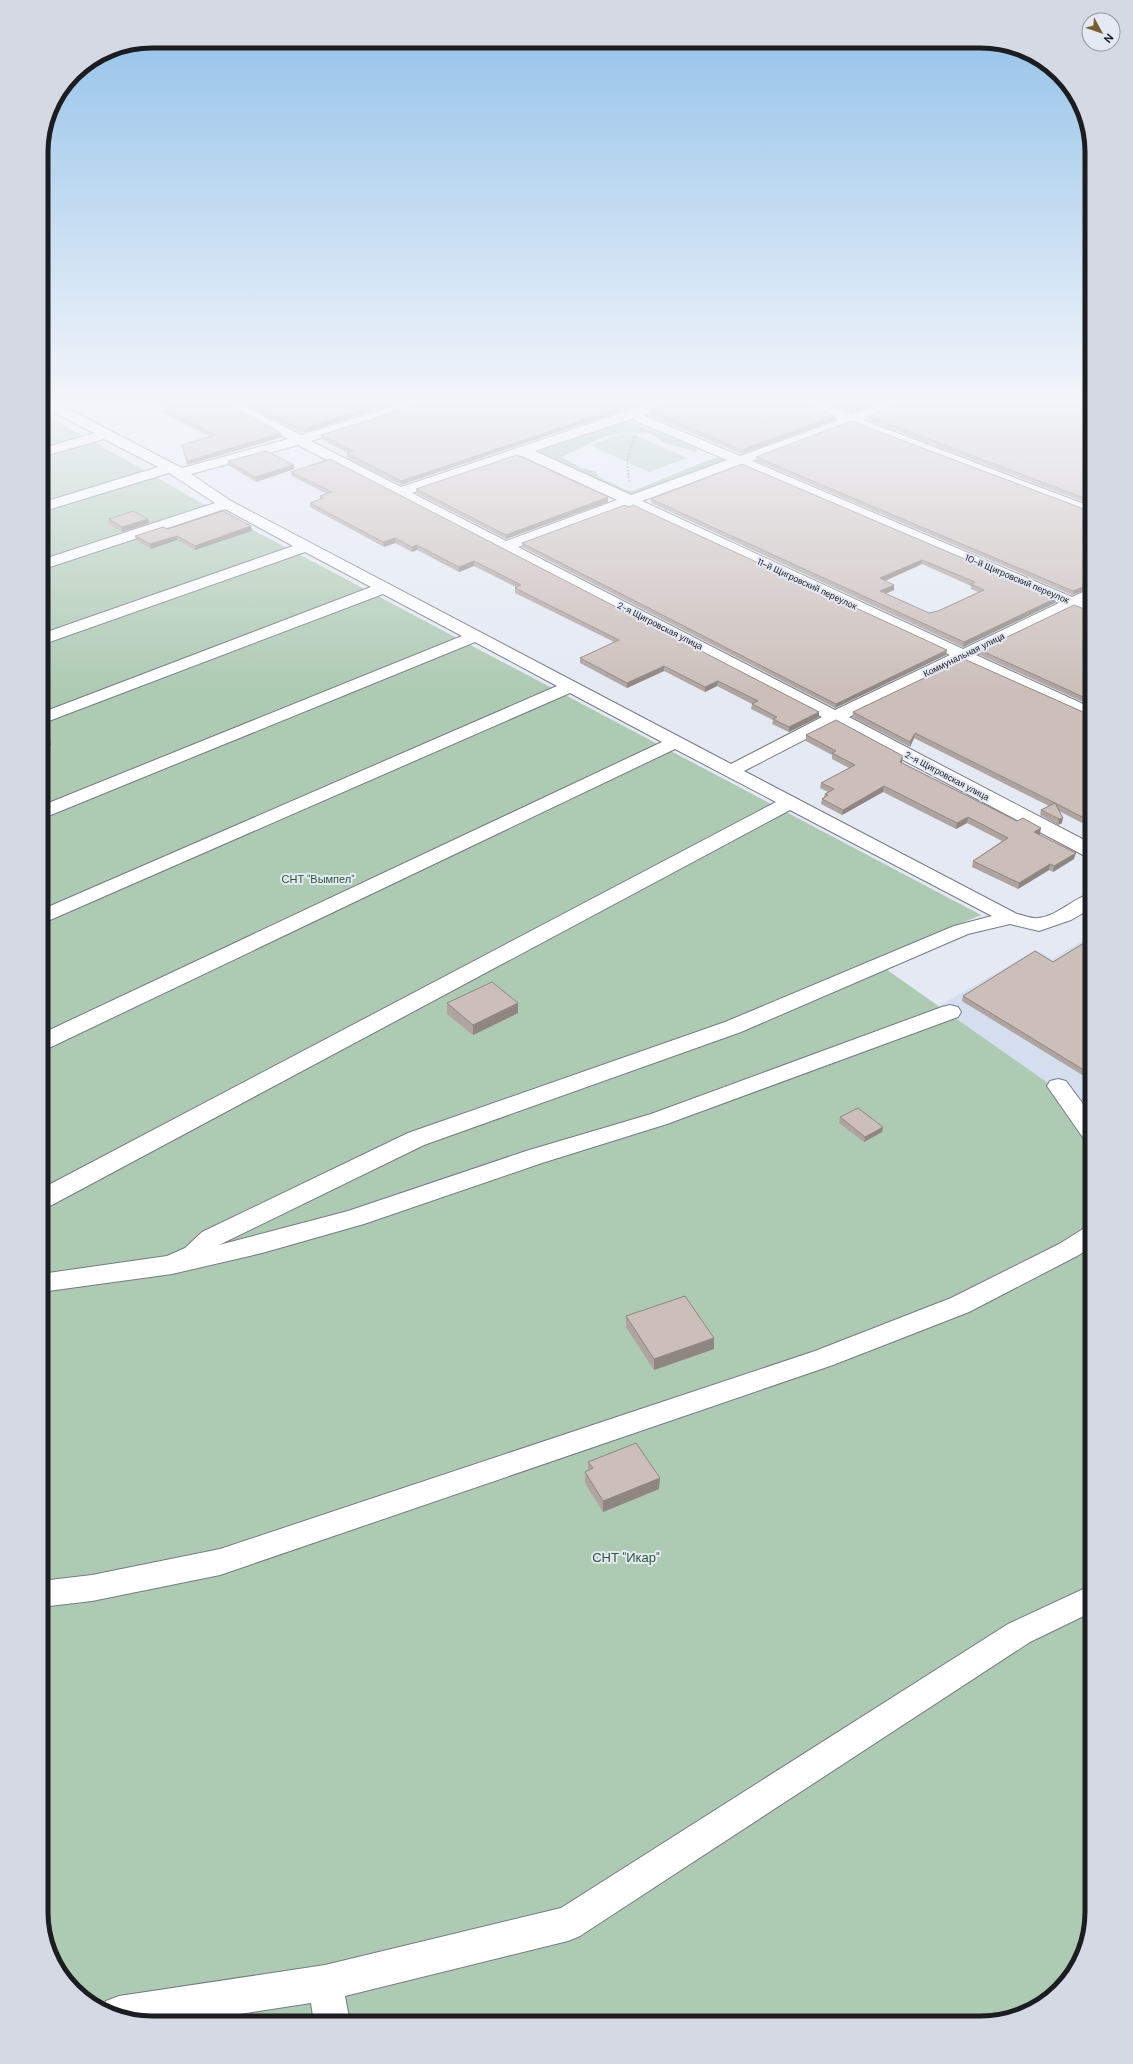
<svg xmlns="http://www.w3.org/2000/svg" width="1133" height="2064" font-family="'DM Sans',sans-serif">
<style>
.built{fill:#d5deef}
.green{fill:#adcab2}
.forest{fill:#a0c1a6}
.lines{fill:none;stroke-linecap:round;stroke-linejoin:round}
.minor-casing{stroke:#767b85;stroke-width:2}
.path{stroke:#797c83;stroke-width:1.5;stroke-dasharray:2 1.5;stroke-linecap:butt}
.minor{fill:#fff;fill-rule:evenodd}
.wall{fill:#afa4a0;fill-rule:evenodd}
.shaded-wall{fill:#8f8682}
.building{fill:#ccbfba;stroke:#8f8682;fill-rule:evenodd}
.labels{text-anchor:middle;stroke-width:4;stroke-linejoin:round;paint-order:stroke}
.far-street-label{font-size:9px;fill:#1b1d21;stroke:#e4e9f4}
.park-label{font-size:11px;fill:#285a35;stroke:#e4e9f4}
.near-park-label{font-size:13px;fill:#285a35;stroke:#e4e9f4}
.rim{fill:none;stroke:#1b1d21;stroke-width:5}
</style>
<rect width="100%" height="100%" fill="#e4e9f4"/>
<path class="built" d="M1092 935V1114L939 1006 1036 950 1052 959Z"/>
<g class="green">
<path d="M41 412 200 502 981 915 873 960 1092 1114V1913L1073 1974 1024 2014 981 2023H145L90 2004 50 1955 41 1912Z"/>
<path d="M628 432 687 458 649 472 590 445Z"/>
</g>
<path class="forest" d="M629 421 693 447 697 449V452L665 443 651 434 627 432 605 436 562 457 579 467 596 472 599 477 626 490 633 491 709 460 719 457 728 461 634 497 539 455V452L547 447Z"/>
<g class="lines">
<g class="minor-casing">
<g id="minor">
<path d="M41 402H55L182 468 288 439 220 402H237L301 435 407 402H428L427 405 311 441 401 487 654 402H674L673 405 643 415 740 456 839 420 800 405 799 402H818L851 415 886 402H905L904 405 863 420 1092 507V516L851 424 752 461 1072 597 1092 588V599L1085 602 1092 605V616L1073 608 976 655 1092 708V720L963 662 849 717 1092 844V858L1085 856 835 724 744 771 1017 914C1023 915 1032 919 1038 918 1058 916 1073 898 1092 893V908L1071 920 1039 931 1010 924 968 934 741 1032 424 1145 219 1245 348 1211 526 1151 651 1114 942 1007 950 1005 958 1007 961 1012 958 1017 667 1124 542 1163 364 1224 262 1253 172 1274 41 1292V1274L167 1256 185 1248 202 1232 408 1133 725 1022 954 926 992 916 790 810 50 1206 41 1208V1189L776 802 675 749 49 1048 41 1050V1034L662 742 570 693 41 924V910L557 686 475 642 41 819V806L462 636 383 594 41 724V713L371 587 305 552 41 645V634L293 546 225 509 41 570V560L215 503 169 473 41 512V503L158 467 104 439 41 457V449L94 433 41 406ZM631 419 727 460 631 495 535 451ZM298 445 822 717 731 764 231 501 191 474ZM522 456 617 500 506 541 412 493ZM739 465 1059 603 963 649 642 501ZM629 506 950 655 835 710 518 547Z"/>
<path d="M1058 1079 1066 1081 1092 1116V1141L1084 1139 1047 1086 1050 1081Z"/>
<path d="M1092 1226V1247L1077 1256 969 1312 833 1365 220 1575 92 1601 41 1607V1581L92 1575 220 1549 815 1351 951 1298 1059 1244 1083 1229Z"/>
<path d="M1092 1585V1612L1030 1642 580 1936 568 1941 345 1996 350 2023H314L311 2003 180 2023H145L103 2009 106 2001 119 1996 325 1965 561 1908 1008 1624Z"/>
</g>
</g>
<path class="path" d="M629 482 627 459 636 434"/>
<use href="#minor" class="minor"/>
</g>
<g class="wall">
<path d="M160 402H225L282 437 187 465 182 445 210 436 162 413 161 408 168 406Z"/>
<path d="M241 402H400L306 432H299Z"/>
<path d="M427 402 401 485 347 458V453H348L321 439V435Z"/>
<path d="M823 402H880L851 413Z"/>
<path d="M1092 402V505L867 420 868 416Z"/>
<path d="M649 410 835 416V420L741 454 649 415Z"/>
<path d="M756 457 1092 512 1072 595 756 461Z"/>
<path d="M228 461 294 469 256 482 228 465Z"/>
<path d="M742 464 1055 603 963 647 651 503V499ZM922 564 971 586V589L978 592 938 611 929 613 885 594 894 590 885 581Z"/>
<path d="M291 472 819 712V717L789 732 772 724 773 720 751 709 752 704 717 686 705 692 664 671 627 688 580 663V658L614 642 515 593V588L516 587 474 566 459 572 417 550 412 552 395 543 384 547 310 507V503L320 499V496L327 494 292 476Z"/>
<path d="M416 489 608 497V502L506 539 416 493Z"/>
<path d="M629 507 946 655 835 708 522 547V543Z"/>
<path d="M109 519 149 523 122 532 109 524Z"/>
<path d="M251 526 252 531 195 550 177 540 151 549 136 540 135 536 168 529Z"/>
<path d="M1092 596V604L1089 602 1090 597Z"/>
<path d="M1092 612V706L980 655V650Z"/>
<path d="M853 712 1092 716V828L1059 811 1062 823 1058 825 1040 815 1041 810 1049 806 914 738 910 747 852 717Z"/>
<path d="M806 735 903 756 902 763 1040 834H1039L1074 859 1053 872 1049 870 1018 889 972 867 973 861 1002 841 967 823 956 829 883 792 842 815 821 804 822 799 824 797 825 794 828 792 820 788 821 783 849 768 832 759V755L806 741Z"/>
<path d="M1092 938V1081L962 1001 963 996 1053 962Z"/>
<path d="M447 1003 518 1013 473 1035 447 1014Z"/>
<path d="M840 1117 882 1132 864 1142 839 1123Z"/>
<path d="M626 1316 714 1338V1349L654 1370 626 1327Z"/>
<path d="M588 1462 659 1489 603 1512 585 1483V1472L588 1470Z"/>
</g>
<g class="shaded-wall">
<path d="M387 402H400L306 432V428Z"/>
<path d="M636 402H648L401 485V481Z"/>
<path d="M870 402H880L851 413V409Z"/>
<path d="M835 416V420L741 454V450Z"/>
<path d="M281 433 282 437 187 465V461Z"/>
<path d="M294 465V469L256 482 255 477Z"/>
<path d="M608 497V502L506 539V535Z"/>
<path d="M148 519 149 523 122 532V527Z"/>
<path d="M251 526 252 531 195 550V546Z"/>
<path d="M177 536V540L151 549 150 544Z"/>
<path d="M395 538V543L384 547 383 542Z"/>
<path d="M417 545V550L412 552V547Z"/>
<path d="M922 560V564L880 583V578Z"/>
<path d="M474 561V566L459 572V567Z"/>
<path d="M1092 583V588L1072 595 1073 591Z"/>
<path d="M894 585V590L879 596 880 591Z"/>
<path d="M1056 598 1055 603 963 647 964 642Z"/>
<path d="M947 650 946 655 835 708 836 704Z"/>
<path d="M664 666V671L627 688V683Z"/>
<path d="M718 681 717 686 705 692V687Z"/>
<path d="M819 712V717L789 732V727Z"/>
<path d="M915 733 914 738 910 747V742Z"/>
<path d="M49 735 51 745 41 749V739Z"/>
<path d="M903 756 902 761 899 768 900 762Z"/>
<path d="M884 786 883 792 842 815 843 810Z"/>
<path d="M968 817 967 823 956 829 957 823Z"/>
<path d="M1063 818 1062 823 1058 825 1059 819Z"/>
<path d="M1041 828 1040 834 1033 838 1034 832Z"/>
<path d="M1076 853 1074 859 1053 872 1054 866Z"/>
<path d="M1050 864 1049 870 1018 889 1019 883Z"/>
<path d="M518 1003V1013L473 1035V1025Z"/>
<path d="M883 1127 882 1132 864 1142 865 1137Z"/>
<path d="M714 1338V1349L654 1370V1359Z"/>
<path d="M660 1478 659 1489 603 1512V1501Z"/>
</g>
<g class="building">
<path d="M168 402H225L281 433 187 461 182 445 215 435 161 408 173 405Z"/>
<path d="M249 402H387L306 428H298Z"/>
<path d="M427 402H636L401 481 347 453 353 451 321 435Z"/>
<path d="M673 402H800L835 416 741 450 649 410Z"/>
<path d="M834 402H870L851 409Z"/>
<path d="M904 402H1092V501L868 416Z"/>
<path d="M851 421 1092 512V583L1073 591 756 457Z"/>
<path d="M266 451 294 465 255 477 228 461Z"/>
<path d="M517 455 608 497 506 535 416 489Z"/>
<path d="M330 459 819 712 789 727 773 719 777 717 752 704 758 701 718 681 705 687 664 666 627 683 580 658 619 640 515 588 521 585 474 561 459 567 417 545 412 547 395 538 383 542 310 503 323 498 320 496 332 492 291 472Z"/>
<path d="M742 464 1056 598 964 642 651 499ZM922 560 975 582 971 584 984 590 938 611 929 613 880 591 894 585 880 578Z"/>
<path d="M625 505 629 507 633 505 947 650 836 704 522 543Z"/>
<path d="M133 511 148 519 122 527 109 519Z"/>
<path d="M223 511 251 526 195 546 177 536 150 544 135 536 163 527 168 529Z"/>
<path d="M1074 605 1092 612V701L980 650Z"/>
<path d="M964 659 1092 716V822L1055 803 1063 818 1059 819 1041 810 1055 803 915 733 910 742 853 712Z"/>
<path d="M836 720 903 756 900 762 1017 821 1023 818 1041 828 1034 832 1076 853 1054 866 1050 864 1019 883 973 861 1008 838 968 817 957 823 884 786 843 810 822 799 828 795 825 794 834 789 821 783 855 765 832 753 836 751 806 735Z"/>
<path d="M41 729 49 735 41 739Z"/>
<path d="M1092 938V1075L963 996 1035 951 1053 962Z"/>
<path d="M492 982 518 1003 473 1025 447 1003Z"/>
<path d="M858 1108 883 1127 865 1137 840 1117Z"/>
<path d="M685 1296 714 1338 654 1359 626 1316Z"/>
<path d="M636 1443 660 1478 603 1501 585 1472 593 1468 588 1462Z"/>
</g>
<linearGradient id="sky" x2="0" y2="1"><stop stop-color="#8fc0e8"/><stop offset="0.58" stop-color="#f3f5fa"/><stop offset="1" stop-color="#f3f5fa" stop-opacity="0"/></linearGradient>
<rect width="1133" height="691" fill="url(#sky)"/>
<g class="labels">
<g class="far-street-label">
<text transform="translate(1017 579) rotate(23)" y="3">10-й Щигровский переулок</text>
<text transform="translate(807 584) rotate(25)" y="3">11-й Щигровский переулок</text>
<text transform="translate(660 626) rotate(27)" y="3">2-я Щигровская улица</text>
<text transform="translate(964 655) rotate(-26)" y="3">Коммунальная улица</text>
<text transform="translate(947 776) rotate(28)" y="3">2-я Щигровская улица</text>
</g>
<g class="park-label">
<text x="318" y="883">СНТ "Вымпел"</text>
</g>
<g class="near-park-label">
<text x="626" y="1562">СНТ "Икар"</text>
</g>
</g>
<path d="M0 0H1133V2064H0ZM152 48H981A104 104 0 0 1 1085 152V1912A104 104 0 0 1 981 2016H152A104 104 0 0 1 48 1912V152A104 104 0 0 1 152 48Z" fill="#d4d9e3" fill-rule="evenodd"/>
<path class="rim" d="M152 48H981A104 104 0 0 1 1085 152V1912A104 104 0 0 1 981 2016H152A104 104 0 0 1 48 1912V152A104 104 0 0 1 152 48Z"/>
<g transform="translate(1101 32) rotate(130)"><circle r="19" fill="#e4e9f4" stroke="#9497a0"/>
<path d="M0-3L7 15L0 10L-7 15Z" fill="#795e30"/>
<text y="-6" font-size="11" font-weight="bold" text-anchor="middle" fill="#1b1d21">N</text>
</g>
</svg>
